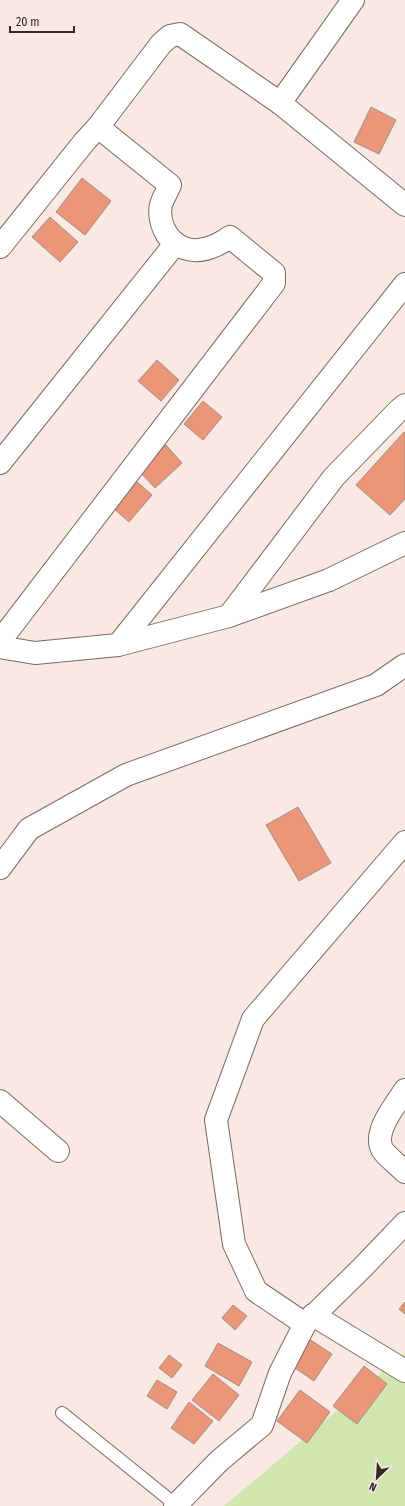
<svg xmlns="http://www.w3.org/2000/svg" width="405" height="1506" font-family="'Fira Sans Condensed',sans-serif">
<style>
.green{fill:#d2e6af}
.building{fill:#eb9678;stroke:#9f8f89}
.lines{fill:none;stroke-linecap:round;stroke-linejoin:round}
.service-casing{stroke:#7a6a65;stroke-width:14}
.minor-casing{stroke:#7a6a65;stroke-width:24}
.service{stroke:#fff;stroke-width:12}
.minor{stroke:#fff;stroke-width:22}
</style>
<rect width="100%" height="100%" fill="#fae8e2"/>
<path class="green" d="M405 1353V1506H224Z"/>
<g class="building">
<path d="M371 107 396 120 379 154 354 142Z"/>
<path d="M82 178 111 201 85 235 56 212Z"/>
<path d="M50 217 78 242 60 262 32 237Z"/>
<path d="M157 360 179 380 161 401 138 381Z"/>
<path d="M203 401 222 417 203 440 184 424Z"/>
<path d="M404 432 405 433V499L390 515 356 485Z"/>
<path d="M166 445 182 463 155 488 139 471Z"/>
<path d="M135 480 152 495 129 522 112 507Z"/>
<path d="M298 807 331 863 299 881 266 825Z"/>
<path d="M405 1302V1314L399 1309Z"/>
<path d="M233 1305 247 1316 235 1330 222 1318Z"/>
<path d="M306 1337 332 1354 314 1381 289 1364Z"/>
<path d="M218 1343 252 1362 239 1386 205 1366Z"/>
<path d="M169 1355 182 1365 172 1378 159 1368Z"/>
<path d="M364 1366 387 1384 357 1424 333 1406Z"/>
<path d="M213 1374 239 1395 219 1421 192 1400Z"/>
<path d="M157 1380 177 1392 167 1409 147 1396Z"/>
<path d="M300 1390 330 1412 307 1443 277 1421Z"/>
<path d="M189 1402 213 1421 194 1444 171 1428Z"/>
</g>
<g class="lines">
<g class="service-casing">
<path id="service" d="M62 1413 176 1505"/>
</g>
<g class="minor-casing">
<g id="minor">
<path d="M280 103 353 0"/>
<path d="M0 247 85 141 98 127 161 44 170 36 180 34 280 103 405 205"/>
<path d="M0 463 175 244"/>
<path d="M229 616 329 580 405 543"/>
<path d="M0 641 274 283V273L230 237C225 240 220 244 214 246 194 255 173 249 164 229 161 223 159 212 161 205 163 198 167 192 170 185L98 127"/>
<path d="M118 645 229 616 334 477 400 409 405 405"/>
<path d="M0 647 35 653 118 645 405 284"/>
<path d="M0 868 29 829 126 775 376 685 405 665"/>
<path d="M405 1090C396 1105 370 1134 384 1152 390 1159 398 1165 405 1172"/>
<path d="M0 1101 58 1151"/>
<path d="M313 1315 405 1371"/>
<path d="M305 1324 256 1291 234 1244 216 1120 253 1019 405 842"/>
<path d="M175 1506 219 1461 262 1425 280 1373 305 1324 362 1268 405 1223"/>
</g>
</g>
<use href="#service" class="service"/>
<use href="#minor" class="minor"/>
</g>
<g transform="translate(377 1478) rotate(205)" stroke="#fae8e2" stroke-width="3" paint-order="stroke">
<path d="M0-3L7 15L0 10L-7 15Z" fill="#312b28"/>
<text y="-6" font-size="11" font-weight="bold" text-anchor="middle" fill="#312b28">N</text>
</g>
<path d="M10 26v6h64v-6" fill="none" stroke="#312b28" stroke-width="2"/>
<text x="16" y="26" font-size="12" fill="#312b28" stroke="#fae8e2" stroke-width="3" paint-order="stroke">20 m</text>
</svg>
